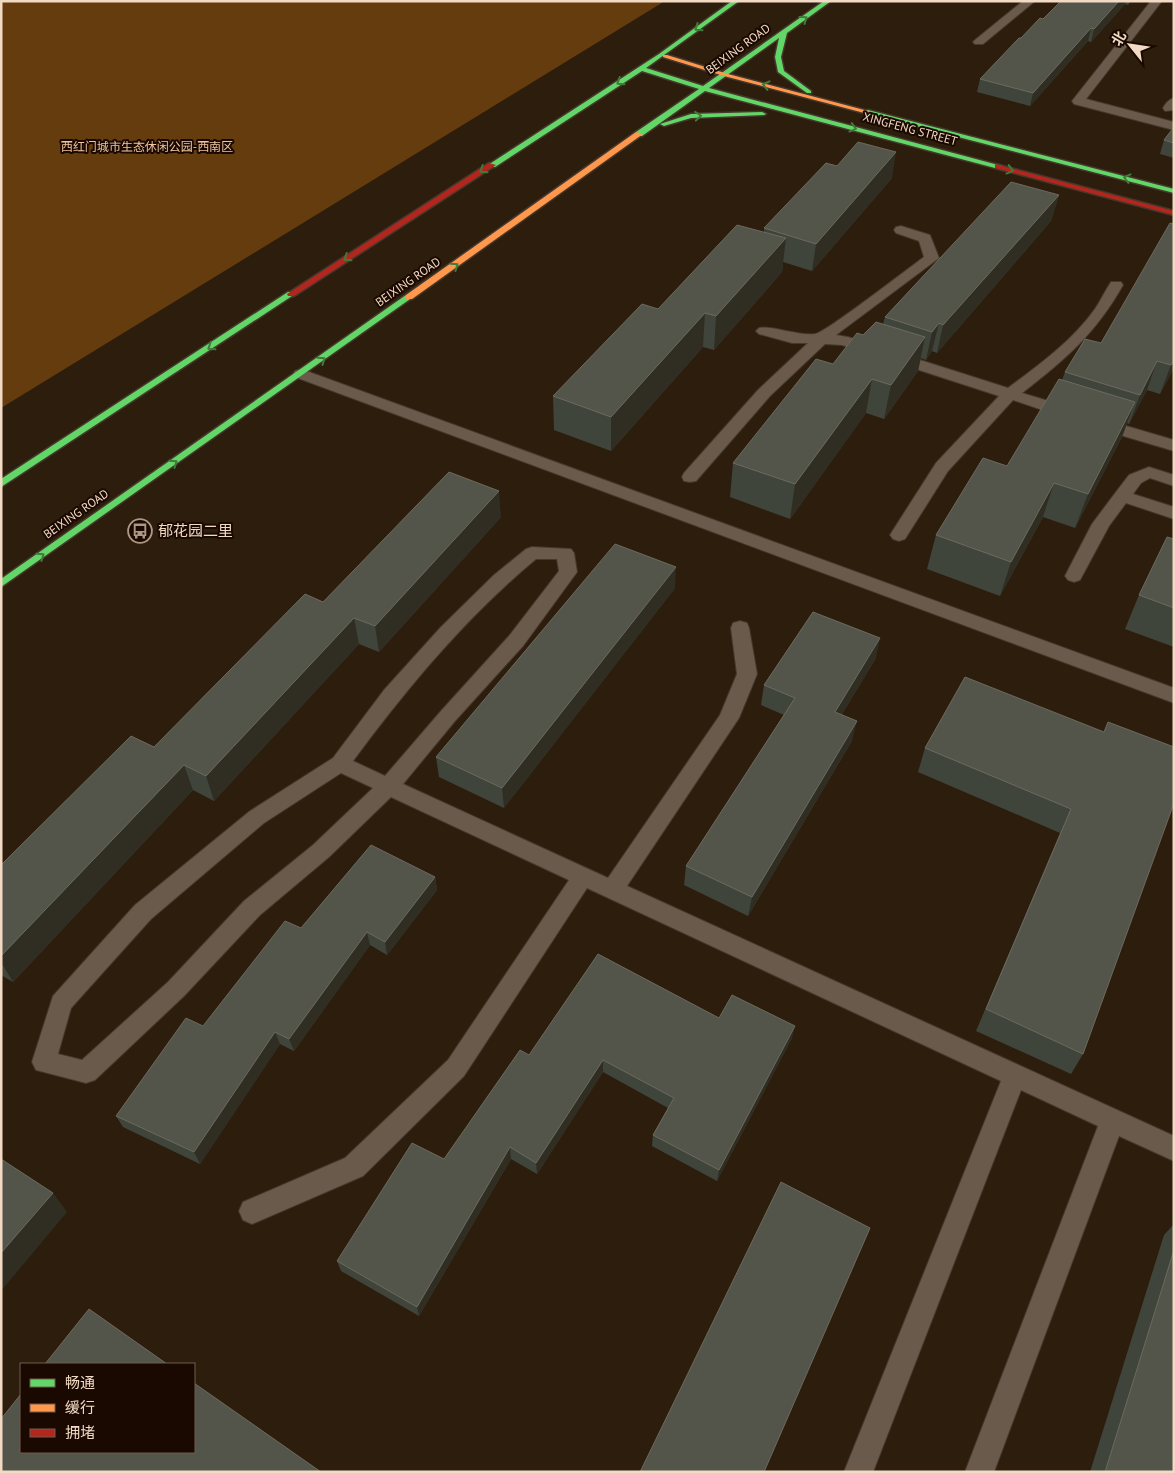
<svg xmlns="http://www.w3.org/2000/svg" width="1175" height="1473" font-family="'PT Sans','Noto Sans SC',sans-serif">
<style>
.green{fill:#653c0d}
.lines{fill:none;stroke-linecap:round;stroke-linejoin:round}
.lane-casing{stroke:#45382c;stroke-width:2}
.fast-casing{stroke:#45382c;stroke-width:3}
.slow-casing{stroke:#45382c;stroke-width:3}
.jam-casing{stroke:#45382c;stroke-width:3}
.lane{fill:#695a4c;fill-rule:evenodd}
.fast{fill:#63d668;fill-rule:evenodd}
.slow{fill:#ff974d;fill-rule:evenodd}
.jam{fill:#b3261e;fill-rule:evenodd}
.wall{fill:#40453c}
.shaded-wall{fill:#302e23}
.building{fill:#53554b;stroke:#6c6a5e}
.oneway{stroke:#427a39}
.labels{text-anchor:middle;stroke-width:4;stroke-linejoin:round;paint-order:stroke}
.far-street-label{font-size:12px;fill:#f3dac5;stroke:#1a0900}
.far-park-label{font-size:12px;fill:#f2c59d;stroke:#1a0900}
.poi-label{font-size:15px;fill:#f3dac5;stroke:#1a0900;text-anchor:start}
</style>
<rect width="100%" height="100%" fill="#2d1d0d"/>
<path class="green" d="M1 1H665L1 408Z"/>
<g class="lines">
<g class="lane-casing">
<g id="lane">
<path d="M1023 1H1035L983 44H975L973 42 975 40Z"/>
<path d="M1151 1H1162L1086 99 1174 122V130L1074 104 1072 101Z"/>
<path d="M1174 98V110L1165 111 1163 108C1166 103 1168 100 1174 98Z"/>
<path d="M901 226 930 235 939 258 836 335 848 337 1008 388C1039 365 1072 341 1095 309 1101 300 1105 291 1111 282H1121L1123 285C1096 333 1066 359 1022 393L1075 409 1077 413 1075 417H1063L1013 400 948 471 905 539 899 541 893 539 890 535 936 463 999 396 842 345 825 344 770 396 696 481 690 482 684 481 682 477 684 473 758 390 808 343H792L759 334 756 331 759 328C771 325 798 336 815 334 824 334 910 267 924 257L919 241 896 233 894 230 896 227Z"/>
<path d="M301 369 1174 688V703L295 377 293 374 295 371Z"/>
<path d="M1099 418 1174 440V451L1093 427 1091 423 1093 419Z"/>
<path d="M1149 467 1174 475V486L1150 478 1141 483 1133 494 1174 507V519L1126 503 1109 526 1080 580 1074 582 1068 580 1065 576 1092 524 1116 492 1129 475Z"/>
<path d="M532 547 571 549 574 553 577 572 523 646 455 721 403 784 608 878 720 715 737 674 731 628 733 623 740 621 747 623 749 628 757 674 739 718 627 886 1174 1136V1161L1119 1136 994 1472H965L1098 1126 1021 1090 873 1472H844L1001 1081 587 888 464 1076 363 1176 252 1224 243 1220 239 1211 243 1202 345 1158 448 1060 569 880 391 797 329 857 260 915 184 996 95 1080 86 1083 36 1070 32 1062 53 996 135 905 250 811 333 758 384 690 441 627 494 575 526 549ZM536 559H557L559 571 509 636 441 711 385 776 353 761C407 688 466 617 536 559ZM341 773 373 788 313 845 244 901 168 982 82 1060 58 1054 71 1008 151 919 264 823Z"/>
</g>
</g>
<g class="fast-casing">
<g id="fast">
<path d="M732 1H739L646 68 703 86 824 1H831L787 33 781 57 784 71 811 91V93H807L778 72 775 57 779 38 709 88 1002 166 995 168 705 91 642 136H636V132L699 89 642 71 495 167 488 165 659 54Z"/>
<path d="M868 110 1174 189V193L866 113V111Z"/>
<path d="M762 112 766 114 764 115 691 118 664 126 660 124 691 114Z"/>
<path d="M288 292H294L295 294 1 487V479Z"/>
<path d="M406 295H412L413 297 1 587V579Z"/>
</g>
</g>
<g class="slow-casing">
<g id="slow">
<path d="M663 55H667L728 74 872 112 868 114 724 76 663 57Z"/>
<path d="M636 132 643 134 412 299H406V295Z"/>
</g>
</g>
<g class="jam-casing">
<g id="jam">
<path d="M489 163 496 165 294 296H288L287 294Z"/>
<path d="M995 164 1174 211V215L995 168Z"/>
</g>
</g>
<use href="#lane" class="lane"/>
<use href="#fast" class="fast"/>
<use href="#slow" class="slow"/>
<use href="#jam" class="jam"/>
</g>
<g class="wall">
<path d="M1061 1H1131L1128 5 1125 4 1091 42 1088 41 1030 106 977 92 980 79 1021 38 1043 19Z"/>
<path d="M1174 127V158L1160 154 1164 140Z"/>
<path d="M837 166 892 178 812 271 783 262 782 272 714 350 703 347 611 451 554 430 553 396 658 309 764 232V228Z"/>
<path d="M1059 195 1051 221 937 353 932 351 926 360 921 358 918 371 884 419 866 413 790 519 730 497 733 463 863 335 883 324 885 317Z"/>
<path d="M1174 224V368L1160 394 1147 390 1129 424 1127 423 1122 437 1075 528 1043 517 1000 596 927 569 936 535 1007 466 1062 380 1065 372 1101 343Z"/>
<path d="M501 517 379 652 359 644 214 801 193 790 13 982 1 975V865L154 747Z"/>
<path d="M1174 539V647L1125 629 1139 595Z"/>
<path d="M675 588 504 808 439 777 436 757Z"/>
<path d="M876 658 842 714 852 741 748 916 684 885 686 866 784 715 761 705 764 685Z"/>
<path d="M1103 732 1083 1054 1071 1074 976 1031 1060 833 918 772 925 748Z"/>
<path d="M435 877 437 890 387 955 370 945 294 1051 280 1044 200 1164 123 1127 116 1116 203 1026 301 928Z"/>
<path d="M719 1018 792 1038 717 1181 652 1146 653 1135 668 1108 603 1072 537 1174 511 1159 419 1316 341 1271 337 1261 444 1159 529 1055Z"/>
<path d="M1174 1224V1472H1090L1164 1235Z"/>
</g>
<g class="shaded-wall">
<path d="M1119 1H1126L1125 4 1091 42 1094 29Z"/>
<path d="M1091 28 1088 41 1030 106 1033 93Z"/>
<path d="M896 152 892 178 812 271 816 244Z"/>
<path d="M1059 195 1051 221 937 353 943 325Z"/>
<path d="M786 238 782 272 714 350 716 316Z"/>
<path d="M705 313 703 347 611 451V417Z"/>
<path d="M939 323 932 351 926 360 932 332Z"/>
<path d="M925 337 918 371 884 419 891 385Z"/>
<path d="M1157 361 1147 390 1129 424 1140 395Z"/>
<path d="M1174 361V368L1160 394 1171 365Z"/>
<path d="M872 379 866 413 790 519 795 484Z"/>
<path d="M1135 402 1122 437 1075 528 1088 494Z"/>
<path d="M1054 483 1043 517 1000 596 1011 562Z"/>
<path d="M499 491 501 517 379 652 375 626Z"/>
<path d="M676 567 675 588 504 808 502 788Z"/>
<path d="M354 618 359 644 214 801 206 776Z"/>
<path d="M880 638 876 658 831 732 835 712Z"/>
<path d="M857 721 852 741 748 916 752 897Z"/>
<path d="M184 765 193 790 13 982 1 962V956Z"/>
<path d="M435 877 437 890 387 955 385 942Z"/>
<path d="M367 932 370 945 294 1051 289 1039Z"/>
<path d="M795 1026 792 1038 717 1181 719 1170Z"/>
<path d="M275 1032 280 1044 200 1164 194 1152Z"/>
<path d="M603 1060V1072L537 1174 536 1163Z"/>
<path d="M510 1147 511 1159 419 1316 417 1307Z"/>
<path d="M53 1193 67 1212 1 1291V1253Z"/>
</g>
<g class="building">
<path d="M1061 1H1119L1094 29 1091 28 1033 93 980 79 1019 38H1021L1040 18 1043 19Z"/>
<path d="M1174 127V143L1164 140Z"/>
<path d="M858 142 896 152 816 244 764 228 826 163 837 166Z"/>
<path d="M1011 182 1059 195 943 325 939 323 932 332 885 317Z"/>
<path d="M1170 223 1174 224V361L1171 365 1157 361 1140 395 1065 372 1085 339 1101 343Z"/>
<path d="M737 225 786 238 716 316 705 313 611 417 553 396 642 304 658 309Z"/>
<path d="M876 322 925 337 891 385 872 379 795 484 733 463 816 359 833 364 857 333 863 335Z"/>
<path d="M1059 379 1135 402 1088 494 1054 483 1011 562 936 535 983 458 1007 466Z"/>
<path d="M449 472 499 491 375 626 354 618 206 776 184 765 1 956V865L131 736 154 747 305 594 323 602Z"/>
<path d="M1167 537 1174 539V608L1139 595Z"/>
<path d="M615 544 676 567 502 788 436 757Z"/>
<path d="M813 612 880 638 835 712 857 721 752 897 686 866 795 698 764 685Z"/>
<path d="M965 677 1104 732 1108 722 1174 747V803L1083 1054 986 1009 1071 809 925 748Z"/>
<path d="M371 845 435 877 385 942 367 932 289 1039 275 1032 194 1152 116 1116 186 1018 203 1026 285 921 301 928Z"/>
<path d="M598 954 719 1018 732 995 795 1026 719 1170 653 1135 674 1098 603 1060 536 1163 510 1147 417 1307 337 1261 412 1143 444 1159 520 1050 529 1055Z"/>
<path d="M1 1159 53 1193 1 1253Z"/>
<path d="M781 1182 870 1228 764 1472H640Z"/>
<path d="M1174 1250V1472H1105Z"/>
<path d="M89 1309 167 1364H45Z"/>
<path d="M194 1383 321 1472H1V1419L21 1394V1452H194Z"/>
</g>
<defs><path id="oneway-chevron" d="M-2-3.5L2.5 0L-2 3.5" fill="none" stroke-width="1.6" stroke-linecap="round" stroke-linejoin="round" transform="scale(1.25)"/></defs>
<g class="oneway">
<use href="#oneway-chevron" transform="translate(804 19) rotate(-36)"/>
<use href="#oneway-chevron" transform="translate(698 28) rotate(145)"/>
<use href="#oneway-chevron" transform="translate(620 82) rotate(147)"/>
<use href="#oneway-chevron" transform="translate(766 85) rotate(-166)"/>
<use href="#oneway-chevron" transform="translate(698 116) rotate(-5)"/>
<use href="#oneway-chevron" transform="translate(853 128) rotate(15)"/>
<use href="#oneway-chevron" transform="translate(483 170) rotate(147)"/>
<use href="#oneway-chevron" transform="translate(1010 170) rotate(15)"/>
<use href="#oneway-chevron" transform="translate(1127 178) rotate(-166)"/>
<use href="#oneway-chevron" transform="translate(347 258) rotate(147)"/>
<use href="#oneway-chevron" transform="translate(455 266) rotate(-35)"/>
<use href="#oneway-chevron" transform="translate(211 347) rotate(147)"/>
<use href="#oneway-chevron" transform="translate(322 360) rotate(-35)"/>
<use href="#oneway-chevron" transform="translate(174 463) rotate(-35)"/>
<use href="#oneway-chevron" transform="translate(41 556) rotate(-35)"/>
</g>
<defs>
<g id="bus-ring" transform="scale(1.25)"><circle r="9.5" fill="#1a0900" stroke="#ae9885" stroke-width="1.5"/><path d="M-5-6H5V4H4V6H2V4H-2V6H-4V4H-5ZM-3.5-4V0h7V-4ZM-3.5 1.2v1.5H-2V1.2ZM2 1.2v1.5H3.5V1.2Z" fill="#ae9885"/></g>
</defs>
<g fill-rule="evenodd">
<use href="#bus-ring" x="140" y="531"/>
</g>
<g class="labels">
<g class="far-street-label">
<text transform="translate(738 49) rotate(-36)" y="4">BEIXING ROAD</text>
<text transform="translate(910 129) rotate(15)" y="4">XINGFENG STREET</text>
<text transform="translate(408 282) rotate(-35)" y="4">BEIXING ROAD</text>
<text transform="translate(76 514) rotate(-35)" y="4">BEIXING ROAD</text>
</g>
<g class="far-park-label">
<text x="147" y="151">西红门城市生态休闲公园-西南区</text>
</g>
<g class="poi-label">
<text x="158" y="536">郁花园二里</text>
</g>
</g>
<rect width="1175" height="1473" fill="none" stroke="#f3dac5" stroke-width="5"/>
<rect x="20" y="1363" width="175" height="90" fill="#1a0900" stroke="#715d4f"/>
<rect x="30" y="1379" width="25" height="8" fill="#63d668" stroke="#715d4f"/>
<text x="65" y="1388" font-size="15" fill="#f3dac5">畅通</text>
<rect x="30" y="1404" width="25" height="8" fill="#ff974d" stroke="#715d4f"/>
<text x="65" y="1413" font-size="15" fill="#f3dac5">缓行</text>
<rect x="30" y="1429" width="25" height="8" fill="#b3261e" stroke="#715d4f"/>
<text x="65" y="1438" font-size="15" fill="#f3dac5">拥堵</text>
<g transform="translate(1130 45) rotate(300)" stroke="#1a0900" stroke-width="4" paint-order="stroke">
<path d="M0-4L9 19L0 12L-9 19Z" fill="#f3dac5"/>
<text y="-8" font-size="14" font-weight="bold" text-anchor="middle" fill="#f3dac5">北</text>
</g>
</svg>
